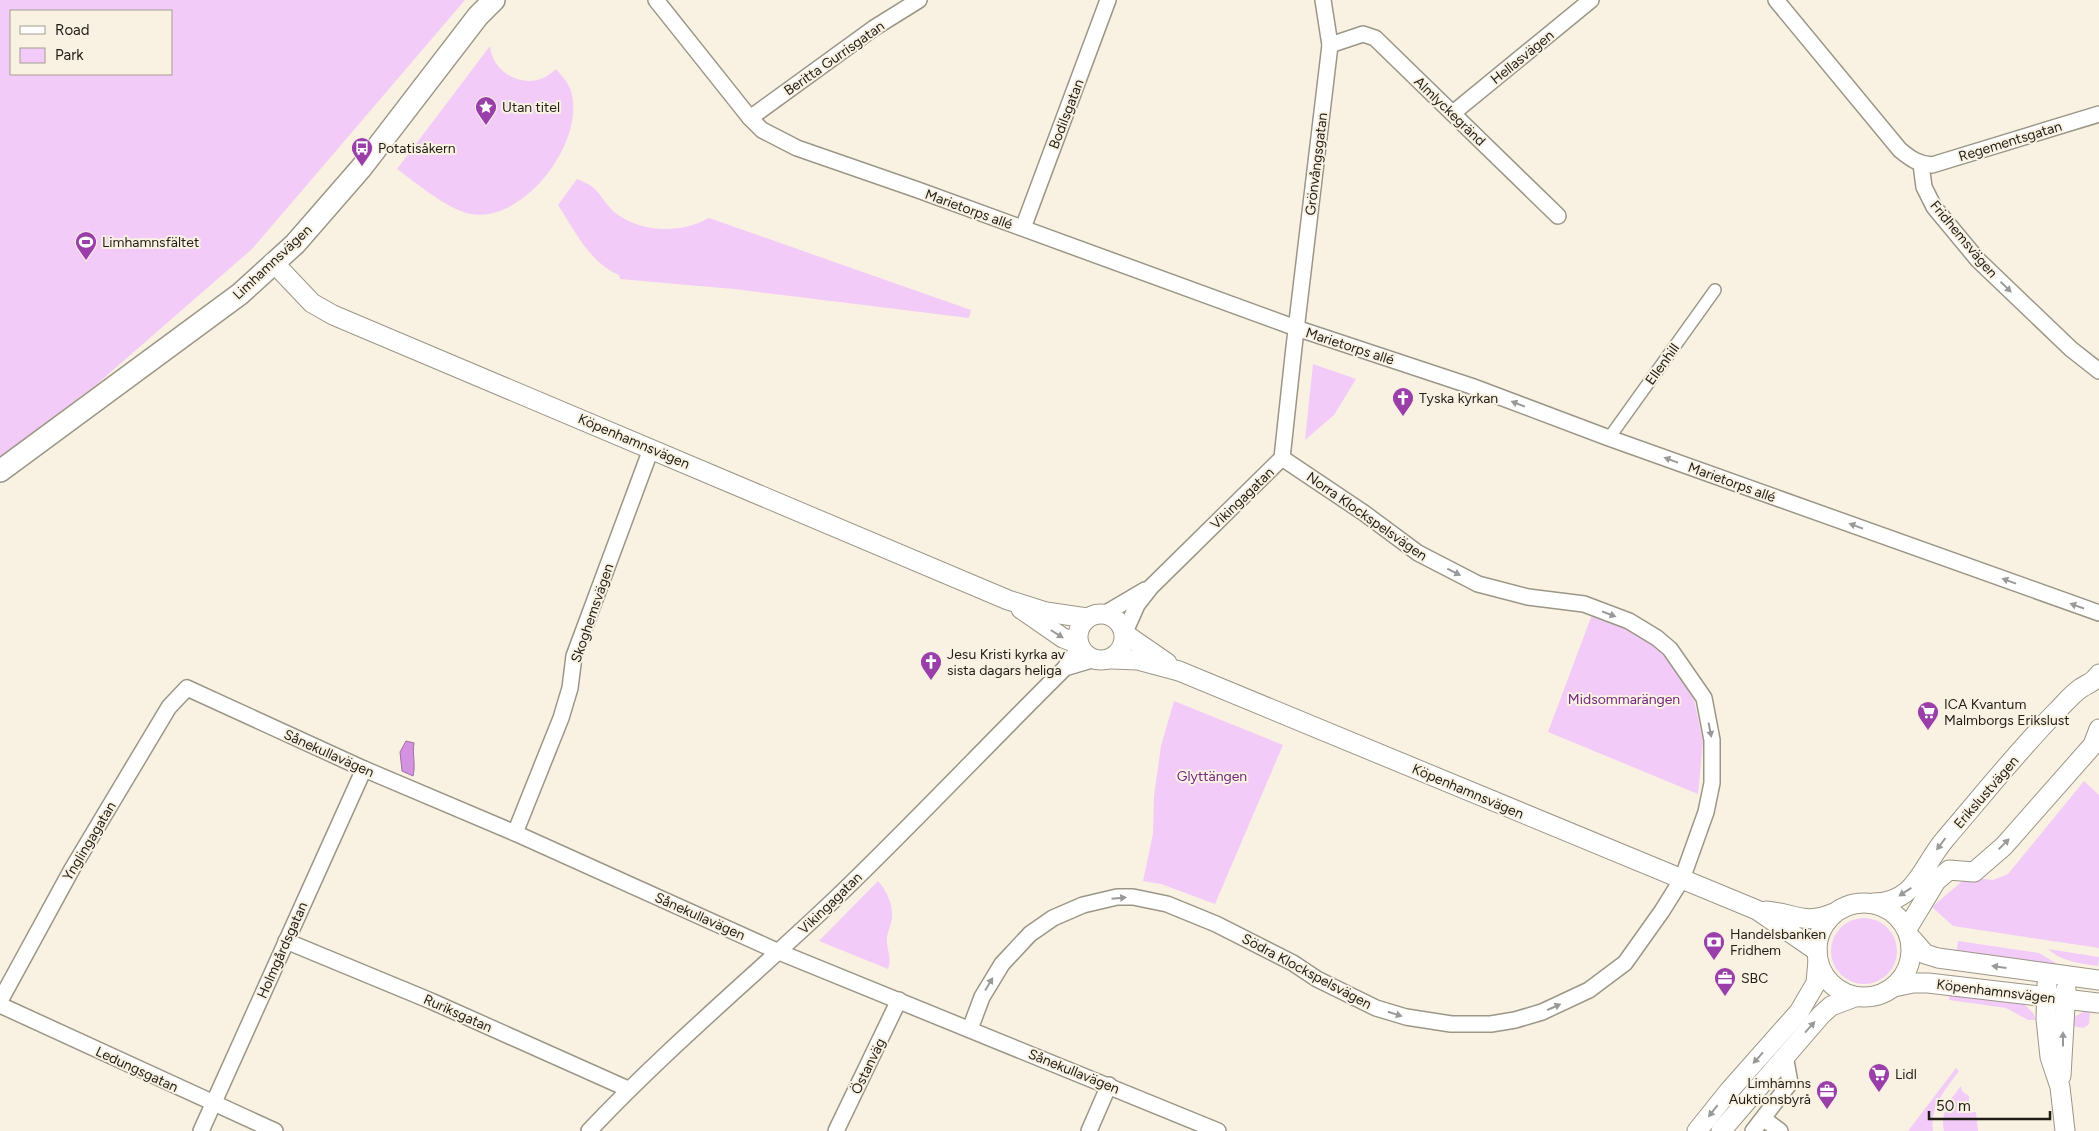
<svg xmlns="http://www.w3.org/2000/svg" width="2099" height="1131" font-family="Figtree,sans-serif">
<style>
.green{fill:#f2cbf9;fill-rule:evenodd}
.water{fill:#d493e0;stroke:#9e70a4}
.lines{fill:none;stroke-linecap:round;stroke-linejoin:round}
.pedestrian-casing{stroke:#9c9687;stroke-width:14}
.minor-casing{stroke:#9c9687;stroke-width:18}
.tertiary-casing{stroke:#9c9687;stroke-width:21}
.secondary-casing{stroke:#9c9687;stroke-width:24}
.pedestrian{stroke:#fff;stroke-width:11}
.minor{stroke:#fff;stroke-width:15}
.tertiary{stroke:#fff;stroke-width:19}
.secondary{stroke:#fff;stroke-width:21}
.oneway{fill:#9b9997}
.labels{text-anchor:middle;stroke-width:4;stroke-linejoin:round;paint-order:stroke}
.street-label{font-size:14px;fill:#201d17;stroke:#f9f2e2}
.poi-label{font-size:14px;fill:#201d17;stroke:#f9f2e2;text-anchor:start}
.park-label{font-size:14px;fill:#732581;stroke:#f9f2e2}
</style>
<rect width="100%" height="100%" fill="#f9f2e2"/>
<g class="green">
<path d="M0 0H465L252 249 97 384 0 457ZM171 11V74H11V11Z"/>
<path d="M490 46C492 71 520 88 543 78 548 76 552 72 556 69 562 76 568 82 571 91 586 141 525 223 471 214 448 210 416 183 397 169Z"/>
<path d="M577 179C582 181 587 183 591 186 600 192 606 205 614 212 641 233 680 234 709 218L971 310 969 318 734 289 620 279 619 275C589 262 575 231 558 205Z"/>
<path d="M1313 364 1356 379 1334 415 1305 440Z"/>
<path d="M1593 612 1628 626 1668 654 1694 700 1703 741 1698 794 1548 732Z"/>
<path d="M1174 701 1283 745 1215 904 1161 884 1143 881 1153 834 1154 796 1161 746Z"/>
<path d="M2084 781 2099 795V948L1953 926 1932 907 1967 877 1993 880 2008 874Z"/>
<path d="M878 881C886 890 893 904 892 916 892 926 886 932 887 943 888 953 892 959 888 969L819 941Z"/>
<circle cx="1864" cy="951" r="33"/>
<path d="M1958 941 2039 953 2059 965 2096 970V974L1956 955Z"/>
<path d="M2048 949 2099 957 2098 966C2079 963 2063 962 2048 949Z"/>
<path d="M1950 991 2023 1003 2034 1014 2035 1020H2028L2006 1008 1949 1000Z"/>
<path d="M2084 1011H2090L2089 1024 2084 1028 2071 1026 2073 1018Z"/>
<path d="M1956 1068 1959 1071C1945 1090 1930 1106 1933 1131H1908Z"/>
<path d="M1961 1086 1962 1091 1969 1096V1112H1976L1978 1131H1944C1940 1112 1950 1100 1961 1086Z"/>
</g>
<path class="water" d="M406 741 414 743C412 755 416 764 413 776L402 771 400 752Z"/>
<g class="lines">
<g class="pedestrian-casing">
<path id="pedestrian" d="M1609 438 1715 290"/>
</g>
<g class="minor-casing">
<g id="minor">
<path d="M656 0 750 118 762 130 797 148 918 190 1296 328 1471 386 1609 438 2099 613"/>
<path d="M1776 0 1900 150C1911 159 1918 164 1932 165L2099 114"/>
<path d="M1330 45 1363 34 1375 38 1558 216"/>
<path d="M1453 113 1591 0"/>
<path d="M750 118 874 28 919 0"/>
<path d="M1921 164 1924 187 1934 207 1978 260 2071 349 2099 371"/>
<path d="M1023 228 1108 0"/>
<path d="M1106 613 1145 590"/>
<path d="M1125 632 1137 605 1151 587 1282 458 1294 347 1330 45 1323 0"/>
<path d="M1065 668 1095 659"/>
<path d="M515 833 561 718 570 688 574 656 651 449"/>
<path d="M286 941 431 1001 628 1089"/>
<path d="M0 1001 72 869 169 707 187 688 364 769 515 833 779 952 1218 1131"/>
<path d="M0 1005 275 1131"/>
<path d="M970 1029 982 997 1002 964 1030 934 1053 918 1083 905 1117 897H1133L1167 904 1216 924 1293 963 1317 979 1376 1008 1406 1017 1451 1024H1491L1515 1020 1542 1012 1589 990 1625 963 1662 911 1682 879 1706 812 1712 783V740L1704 698 1670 649 1657 638 1629 621 1584 604 1528 597 1478 584 1418 553 1364 513 1282 458"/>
<path d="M1764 1119 1780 1131"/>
<path d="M201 1131 364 769"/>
<path d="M589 1131C666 1049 754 976 836 898 914 823 988 744 1065 668L1080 646"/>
<path d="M836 1131 899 1000"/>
<path d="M1089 1131 1109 1085"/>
<path d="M1753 1131 1790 1083 1785 1055"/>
</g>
</g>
<g class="tertiary-casing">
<g id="tertiary">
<path d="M273 262 312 303 333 315 1008 600 1046 612 1087 618"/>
<path d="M1021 609 1063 638 1079 644"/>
<circle cx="1101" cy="637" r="23"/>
<path d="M1125 634 1167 663"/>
<path d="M1111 659 1138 660 1179 671 1757 910 1817 951"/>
<circle cx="1864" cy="950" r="47"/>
<path d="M1873 903C1917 903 1922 865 1946 838 1982 796 2017 752 2056 712 2064 704 2072 694 2081 688 2089 683 2094 682 2099 674"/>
<path d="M1766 911C1794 913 1804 926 1834 913"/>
<path d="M1907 929 1936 881 1949 870 1974 872 2004 846 2093 745 2099 729"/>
<path d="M1912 939 1925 954 1938 958 2099 980"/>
<path d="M2047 984 2046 1019 2050 1057 2060 1087 2065 1131"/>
<path d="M1894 987 1913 983H1928L2099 1003"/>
<path d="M2061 1076 2066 989"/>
<path d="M1697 1131 1729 1091 1799 1012 1816 983 1818 960"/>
<path d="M1721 1131 1821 1015 1831 1006 1855 997"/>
</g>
</g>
<g class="secondary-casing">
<path id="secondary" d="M0 471 240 294 295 244 362 167 478 16 494 0"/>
</g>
<use href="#pedestrian" class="pedestrian"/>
<use href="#minor" class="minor"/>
<use href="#tertiary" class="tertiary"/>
<use href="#secondary" class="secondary"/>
</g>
<defs><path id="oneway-solid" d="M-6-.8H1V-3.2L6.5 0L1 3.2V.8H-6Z" transform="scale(1.25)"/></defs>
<g class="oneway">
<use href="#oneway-solid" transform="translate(2006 287) rotate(44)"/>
<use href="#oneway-solid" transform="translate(1518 404) rotate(-159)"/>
<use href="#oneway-solid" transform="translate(1671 460) rotate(-160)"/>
<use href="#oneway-solid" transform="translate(1856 526) rotate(-160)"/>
<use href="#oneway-solid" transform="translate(1454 572) rotate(27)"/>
<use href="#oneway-solid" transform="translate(2009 581) rotate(-160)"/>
<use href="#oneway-solid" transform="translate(2077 606) rotate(-161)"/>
<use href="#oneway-solid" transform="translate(1609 614) rotate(21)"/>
<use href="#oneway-solid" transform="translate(1057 634) rotate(32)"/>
<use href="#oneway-solid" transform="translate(1710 730) rotate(79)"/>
<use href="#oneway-solid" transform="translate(1941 844) rotate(127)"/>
<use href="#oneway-solid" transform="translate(2004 844) rotate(-45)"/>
<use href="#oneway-solid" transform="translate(1905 892) rotate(147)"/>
<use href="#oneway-solid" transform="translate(1119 898) rotate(-5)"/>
<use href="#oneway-solid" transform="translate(1999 967) rotate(-172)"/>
<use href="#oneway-solid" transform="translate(989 984) rotate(-59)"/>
<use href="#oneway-solid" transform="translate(1554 1007) rotate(-24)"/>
<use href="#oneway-solid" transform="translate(1395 1014) rotate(17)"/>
<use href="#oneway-solid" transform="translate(1810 1027) rotate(-48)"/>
<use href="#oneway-solid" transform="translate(2063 1039) rotate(-90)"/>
<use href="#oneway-solid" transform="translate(1758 1058) rotate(132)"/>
<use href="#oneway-solid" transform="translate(1713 1111) rotate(128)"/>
</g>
<defs>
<g id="sight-pin" transform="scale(1.125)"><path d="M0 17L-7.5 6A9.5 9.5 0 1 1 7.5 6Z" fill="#9a3faa" stroke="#f9f2e2"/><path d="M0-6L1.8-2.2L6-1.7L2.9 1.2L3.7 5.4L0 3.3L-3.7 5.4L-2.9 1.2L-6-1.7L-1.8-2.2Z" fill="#fff"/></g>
<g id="bus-pin" transform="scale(1.125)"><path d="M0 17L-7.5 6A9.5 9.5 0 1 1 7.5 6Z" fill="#9a3faa" stroke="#f9f2e2"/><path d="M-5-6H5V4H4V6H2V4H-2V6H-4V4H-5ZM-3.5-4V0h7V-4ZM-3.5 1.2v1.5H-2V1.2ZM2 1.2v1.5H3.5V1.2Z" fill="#fff"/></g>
<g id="stadium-pin" transform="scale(1.125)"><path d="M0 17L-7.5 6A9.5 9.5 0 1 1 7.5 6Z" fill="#9a3faa" stroke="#f9f2e2"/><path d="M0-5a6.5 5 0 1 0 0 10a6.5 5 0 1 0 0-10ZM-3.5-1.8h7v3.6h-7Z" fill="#fff"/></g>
<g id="church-pin" transform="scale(1.125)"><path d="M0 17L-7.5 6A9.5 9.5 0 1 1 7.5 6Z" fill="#9a3faa" stroke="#f9f2e2"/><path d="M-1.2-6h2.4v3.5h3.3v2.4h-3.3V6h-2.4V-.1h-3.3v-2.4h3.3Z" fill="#fff"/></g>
<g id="supermarket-pin" transform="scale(1.125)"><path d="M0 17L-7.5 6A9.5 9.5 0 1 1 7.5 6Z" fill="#9a3faa" stroke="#f9f2e2"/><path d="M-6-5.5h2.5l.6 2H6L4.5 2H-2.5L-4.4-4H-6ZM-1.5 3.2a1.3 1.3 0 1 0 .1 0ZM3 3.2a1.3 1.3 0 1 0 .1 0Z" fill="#fff"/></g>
<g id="bank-pin" transform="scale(1.125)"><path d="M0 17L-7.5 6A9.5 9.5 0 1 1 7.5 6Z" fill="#9a3faa" stroke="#f9f2e2"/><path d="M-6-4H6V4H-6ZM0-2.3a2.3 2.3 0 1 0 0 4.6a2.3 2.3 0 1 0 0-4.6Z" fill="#fff"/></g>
<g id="office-pin" transform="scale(1.125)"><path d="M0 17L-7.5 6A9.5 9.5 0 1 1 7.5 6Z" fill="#9a3faa" stroke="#f9f2e2"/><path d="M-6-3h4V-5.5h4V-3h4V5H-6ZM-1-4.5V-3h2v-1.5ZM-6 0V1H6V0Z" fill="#fff"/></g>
</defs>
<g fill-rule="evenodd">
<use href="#sight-pin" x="486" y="107"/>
<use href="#bus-pin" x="362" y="148"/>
<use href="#stadium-pin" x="86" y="242"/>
<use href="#church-pin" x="1403" y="398"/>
<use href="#church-pin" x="931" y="662"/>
<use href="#supermarket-pin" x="1928" y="712"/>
<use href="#bank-pin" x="1714" y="942"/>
<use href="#office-pin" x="1725" y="978"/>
<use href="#supermarket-pin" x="1879" y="1074"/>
<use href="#office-pin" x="1827" y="1091"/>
</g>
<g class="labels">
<g class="street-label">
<text transform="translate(1522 57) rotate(-39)" y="5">Hellasvägen</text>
<text transform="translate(834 58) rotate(-35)" y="5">Beritta Gurrisgatan</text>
<text transform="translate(1450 111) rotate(44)" y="5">Almlyckegränd</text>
<text transform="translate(1066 114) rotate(-69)" y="5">Bodilsgatan</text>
<text transform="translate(2010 141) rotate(-17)" y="5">Regementsgatan</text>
<text transform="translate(1316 164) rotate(-83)" y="5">Grönvångsgatan</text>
<text transform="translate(969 209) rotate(20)" y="5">Marietorps allé</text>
<text transform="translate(1964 239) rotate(50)" y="5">Fridhemsvägen</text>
<text transform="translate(272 262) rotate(-43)" y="5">Limhamnsvägen</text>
<text transform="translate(1350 346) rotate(18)" y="5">Marietorps allé</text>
<text transform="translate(1662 364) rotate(-54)" y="5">Ellenhill</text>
<text transform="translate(634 441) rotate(23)" y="5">Köpenhamnsvägen</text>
<text transform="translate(1732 482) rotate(20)" y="5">Marietorps allé</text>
<text transform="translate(1242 498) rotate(-44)" y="5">Vikingagatan</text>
<text transform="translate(1367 516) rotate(35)" y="5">Norra Klockspelsvägen</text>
<text transform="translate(592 613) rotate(-71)" y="5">Skoghemsvägen</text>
<text transform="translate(329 753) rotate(24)" y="5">Sånekullavägen</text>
<text transform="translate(1468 791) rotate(23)" y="5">Köpenhamnsvägen</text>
<text transform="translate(1986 792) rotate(-49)" y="5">Erikslustvägen</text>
<text transform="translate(89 841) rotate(-59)" y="5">Ynglingagatan</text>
<text transform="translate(830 903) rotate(-44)" y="5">Vikingagatan</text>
<text transform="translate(700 916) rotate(24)" y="5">Sånekullavägen</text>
<text transform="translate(282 950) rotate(-66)" y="5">Holmgårdsgatan</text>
<text transform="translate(1307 971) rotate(28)" y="5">Södra Klockspelsvägen</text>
<text transform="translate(1996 991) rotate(7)" y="5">Köpenhamnsvägen</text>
<text transform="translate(458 1013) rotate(24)" y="5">Ruriksgatan</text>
<text transform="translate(868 1066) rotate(-64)" y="5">Östanväg</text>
<text transform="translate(137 1069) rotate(25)" y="5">Ledungsgatan</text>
<text transform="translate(1074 1071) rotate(22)" y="5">Sånekullavägen</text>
</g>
<g class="poi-label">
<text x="502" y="112">Utan titel</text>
<text x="378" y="153">Potatisåkern</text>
<text x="102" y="247">Limhamnsfältet</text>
<text x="1419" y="403">Tyska kyrkan</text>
<text x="947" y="659">Jesu Kristi kyrka av<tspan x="947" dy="16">sista dagars heliga</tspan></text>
<text x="1944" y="709">ICA Kvantum<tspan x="1944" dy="16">Malmborgs Erikslust</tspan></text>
<text x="1730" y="939">Handelsbanken<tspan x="1730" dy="16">Fridhem</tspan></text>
<text x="1741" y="983">SBC</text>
<text x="1895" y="1079">Lidl</text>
<text x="1811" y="1088" text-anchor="end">Limhamns<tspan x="1811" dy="16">Auktionsbyrå</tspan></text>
</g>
<g class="park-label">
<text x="1624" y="704">Midsommarängen</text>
<text x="1212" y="781">Glyttängen</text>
</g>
</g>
<rect x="10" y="10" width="162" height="65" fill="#f9f2e2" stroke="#a29d91"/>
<rect x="20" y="26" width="25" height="8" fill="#ffffff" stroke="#a29d91"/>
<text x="55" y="35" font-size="15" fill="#201d17">Road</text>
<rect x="20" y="48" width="25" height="15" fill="#f2cbf9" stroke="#a29d91"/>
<text x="55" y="60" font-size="15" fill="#201d17">Park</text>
<path d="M1929 1111v8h121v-8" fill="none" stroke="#201d17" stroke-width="2.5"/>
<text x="1936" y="1111" font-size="15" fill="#201d17" stroke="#f9f2e2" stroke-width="4" paint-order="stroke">50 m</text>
</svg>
